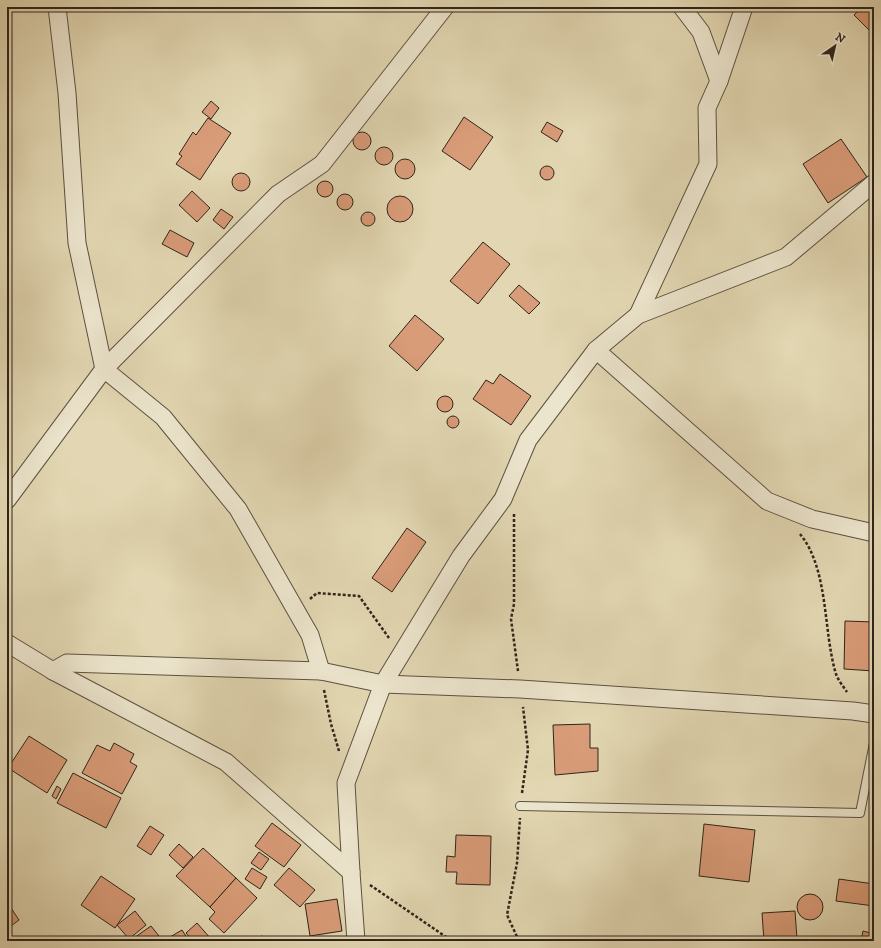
<svg xmlns="http://www.w3.org/2000/svg" width="881" height="948" font-family="'IM FELL DW Pica',serif">
<style>
.building{fill:#d99c78;stroke:#2f251b}
.lines{fill:none;stroke-linecap:round;stroke-linejoin:round}
.lane-casing{stroke:#5c5241;stroke-width:10}
.street-casing{stroke:#5c5241;stroke-width:19}
.path{stroke:#2f251b;stroke-width:2.5;stroke-dasharray:3 2;stroke-linecap:butt}
.lane{stroke:#ece5cd;stroke-width:8}
.street{stroke:#ece5cd;stroke-width:17}
</style>
<rect width="100%" height="100%" fill="#e2d7b2"/>
<filter id="stains"><feTurbulence type="fractalNoise" baseFrequency=".005" numOctaves="4"/><feColorMatrix values="0 0 0 0 .2 0 0 0 0 .09 0 0 0 0 .02 0 0 0 .5 -.17"/></filter>
<radialGradient id="worn" r=".72"><stop offset=".6" stop-color="#630" stop-opacity="0"/><stop offset="1" stop-color="#630" stop-opacity=".3"/></radialGradient>
<g class="building">
<path d="M862 7H874V35L854 15Z"/>
<path d="M873 88H874V141H872Z"/>
<path d="M211 101 219 108 211 119 202 112Z"/>
<path d="M464 117 493 137 470 170 442 151Z"/>
<path d="M208 118 231 133 200 180 176 164 182 156 179 154 193 132 196 135Z"/>
<path d="M547 122 563 131 557 142 541 132Z"/>
<circle cx="362" cy="141" r="9"/>
<path d="M841 139 867 177 828 203 803 164Z"/>
<circle cx="384" cy="156" r="9"/>
<circle cx="405" cy="169" r="10"/>
<circle cx="547" cy="173" r="7"/>
<circle cx="241" cy="182" r="9"/>
<circle cx="325" cy="189" r="8"/>
<path d="M192 191 210 208 197 222 179 205Z"/>
<circle cx="345" cy="202" r="8"/>
<circle cx="400" cy="209" r="13"/>
<path d="M221 209 233 217 224 229 213 220Z"/>
<circle cx="368" cy="219" r="7"/>
<path d="M170 230 194 243 187 257 162 244Z"/>
<path d="M483 242 510 264 478 304 450 281Z"/>
<path d="M519 285 540 303 529 314 509 296Z"/>
<path d="M415 315 444 339 417 371 389 346Z"/>
<path d="M500 374 531 396 511 425 473 399 486 380 493 384Z"/>
<circle cx="445" cy="404" r="8"/>
<circle cx="453" cy="422" r="6"/>
<path d="M407 528 426 542 392 592 372 578Z"/>
<path d="M845 621 874 622V671L844 669Z"/>
<path d="M7 688 12 691 7 701Z"/>
<path d="M590 724V748H598V771L555 775 553 725Z"/>
<path d="M29 736 67 760 47 793 8 768Z"/>
<path d="M114 743 134 754 130 762 137 766 122 794 82 773 97 745 110 751Z"/>
<path d="M73 773 121 798 106 828 57 803Z"/>
<path d="M57 786 61 789 56 799 52 796Z"/>
<path d="M272 823 301 845 284 867 255 846Z"/>
<path d="M704 824 755 830 749 882 699 876Z"/>
<path d="M150 826 164 835 151 855 137 846Z"/>
<path d="M456 835 491 836 490 885 456 884 457 872H446L447 856 455 857Z"/>
<path d="M179 844 193 857 183 868 169 855Z"/>
<path d="M203 848 236 878 210 907 176 876Z"/>
<path d="M259 852 269 859 261 870 251 863Z"/>
<path d="M252 868 267 877 260 889 245 879Z"/>
<path d="M289 868 315 890 300 907 274 885Z"/>
<path d="M101 876 135 899 115 928 81 905Z"/>
<path d="M236 878 257 898 224 933 209 919 215 912 210 907Z"/>
<path d="M839 879 874 884V906L836 901Z"/>
<circle cx="810" cy="907" r="13"/>
<path d="M337 899 342 931 310 936 305 904Z"/>
<path d="M9 905 19 920 7 929V906Z"/>
<path d="M135 911 146 925 129 939 117 925Z"/>
<path d="M795 911 797 939 764 941 762 913Z"/>
<path d="M197 923 211 939 209 941H193L186 933Z"/>
<path d="M151 926 163 941H132L131 940Z"/>
<path d="M182 930 189 941H173L170 937Z"/>
<path d="M863 931 874 934V941H861Z"/>
<path d="M261 936 281 941H260Z"/>
</g>
<g class="lines">
<g class="lane-casing">
<path id="lane" d="M520 806 860 813 874 743"/>
</g>
<g class="street-casing">
<g id="street">
<path d="M57 7 67 93 77 243 104 369 163 417 238 509 310 635 321 671"/>
<path d="M682 7 701 32 719 81"/>
<path d="M638 315 708 164 707 108 719 81 744 7"/>
<path d="M596 350 767 501 812 519 874 533"/>
<path d="M7 500 104 369 278 194 322 164 445 7"/>
<path d="M7 643 53 671 226 762 351 872 356 941"/>
<path d="M53 671 67 663 321 671 383 684 520 689 853 711 874 714"/>
<path d="M351 872 346 783 383 684 461 556 503 499 528 440 596 350 638 315 786 257 874 183"/>
</g>
</g>
<g class="path">
<path d="M514 514V604L511 619 518 671"/>
<path d="M800 534C829 569 823 632 836 674 838 680 843 686 847 692"/>
<path d="M310 599 317 593 359 596 389 638"/>
<path d="M324 690 331 724 339 751"/>
<path d="M522 793 528 750 523 707"/>
<path d="M370 885 452 941"/>
<path d="M519 941 507 915 517 863 520 818"/>
</g>
<use href="#lane" class="lane"/>
<use href="#street" class="street"/>
</g>
<rect width="881" height="948" fill="none" stroke="#e2d7b2" stroke-width="24"/>
<rect x="8" y="8" width="865" height="932" fill="none" stroke="#2f251b" stroke-width="2"/>
<rect x="12" y="12" width="857" height="924" fill="none" stroke="#2f251b"/>
<g transform="translate(835 46) rotate(34)" stroke="#ece5cd" stroke-width="3" paint-order="stroke">
<path d="M0-3L7 15L0 10L-7 15Z" fill="#2f251b"/>
<text y="-6" font-size="11" font-weight="bold" text-anchor="middle" fill="#2f251b">N</text>
</g>
<rect width="100%" height="100%" filter="url(#stains)"/>
<rect width="100%" height="100%" fill="url(#worn)"/>
</svg>
